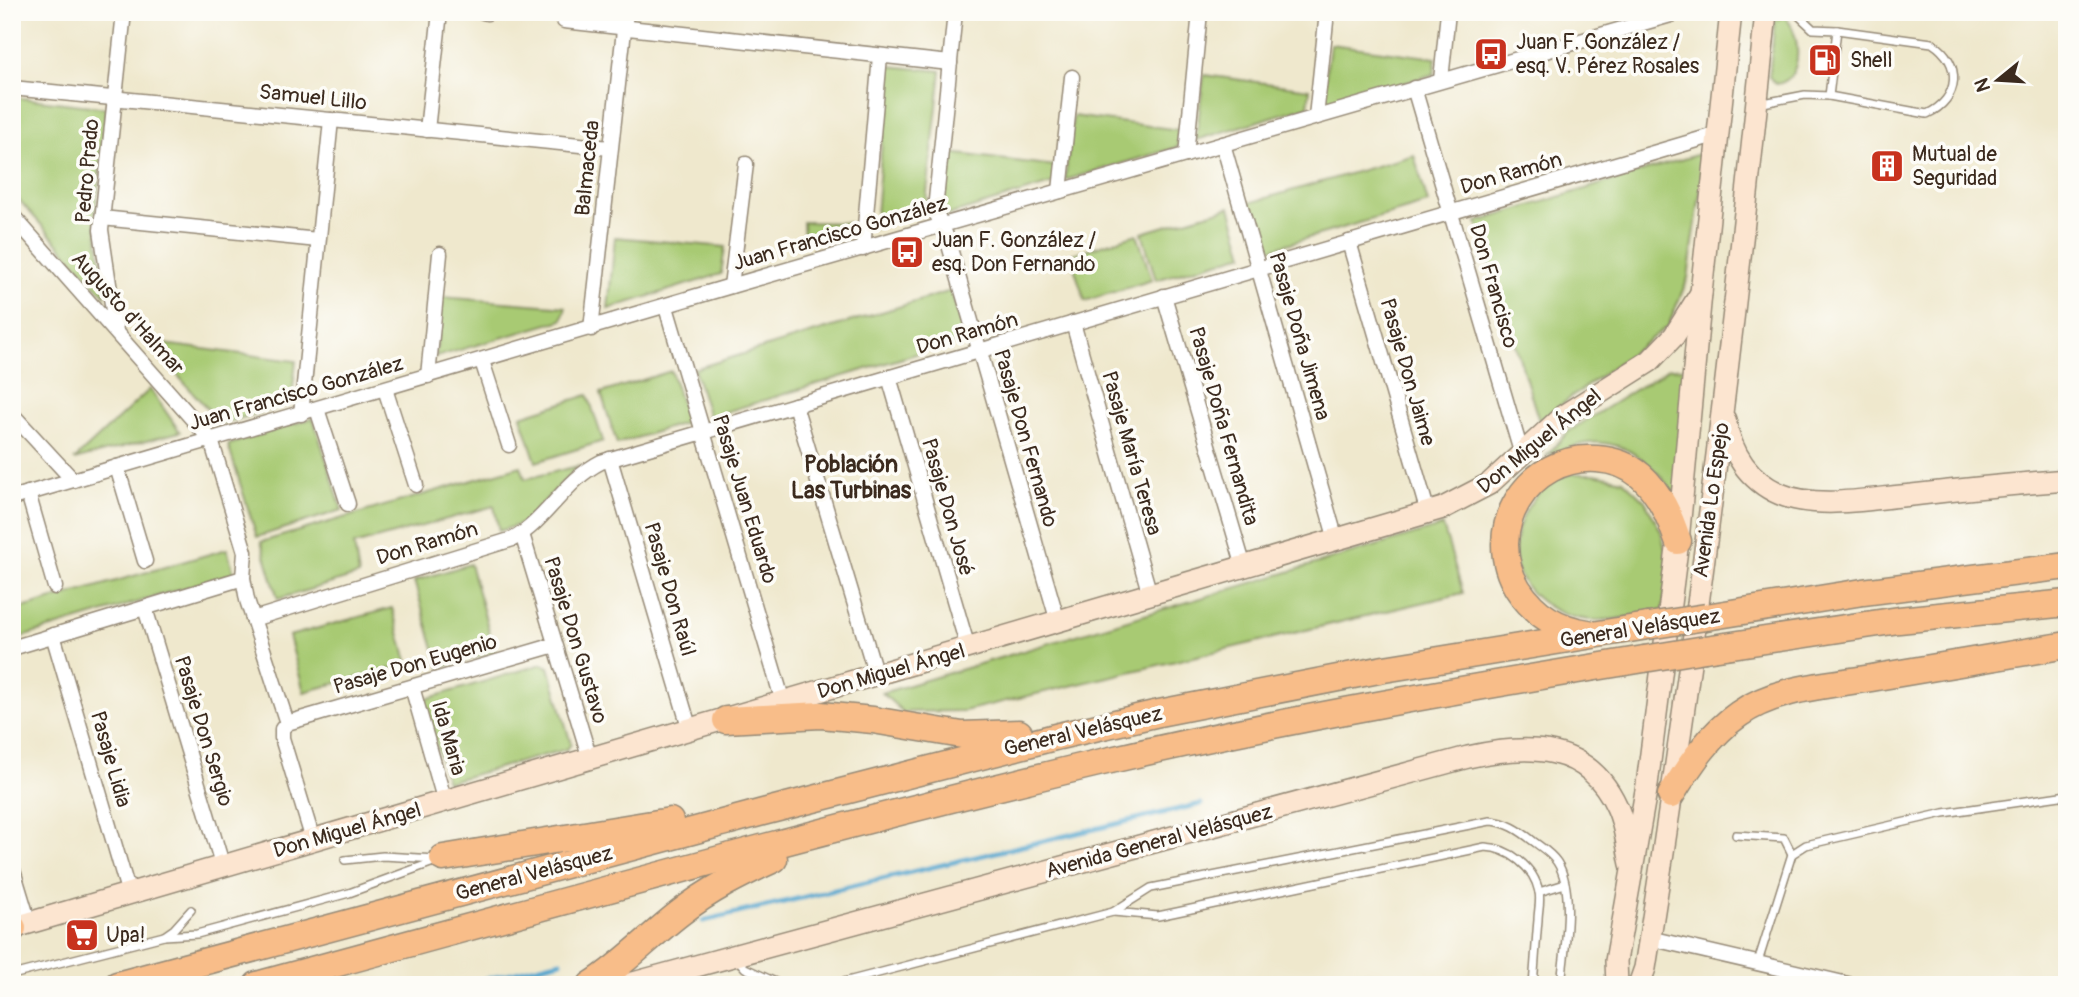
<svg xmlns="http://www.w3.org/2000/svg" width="2079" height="997" font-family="Pangolin,sans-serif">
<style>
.green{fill:#a8ca73;stroke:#727a48;stroke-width:2}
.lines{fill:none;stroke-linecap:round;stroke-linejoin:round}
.stream{stroke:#53a6ce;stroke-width:5}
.lane-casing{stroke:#958976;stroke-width:10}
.street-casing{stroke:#958976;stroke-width:17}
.secondary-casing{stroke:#958976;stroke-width:24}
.highway-casing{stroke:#958976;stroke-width:29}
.lane{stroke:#fff;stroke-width:7}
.street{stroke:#fff;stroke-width:14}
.secondary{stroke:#fce5d0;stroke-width:21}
.highway{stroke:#f8bd89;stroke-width:26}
.highway-bridge-casing{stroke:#958976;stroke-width:29;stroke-linecap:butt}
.highway-bridge{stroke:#f8bd89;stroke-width:26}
.labels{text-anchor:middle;stroke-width:7;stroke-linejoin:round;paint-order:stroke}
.poi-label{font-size:21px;fill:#3b2a1e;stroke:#fdfcf7;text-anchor:start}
.street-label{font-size:21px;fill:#3b2a1e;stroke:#fdfcf7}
.neighbourhood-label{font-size:23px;font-weight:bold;fill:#3b2a1e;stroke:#fdfcf7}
</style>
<rect width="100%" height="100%" fill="#fdfcf7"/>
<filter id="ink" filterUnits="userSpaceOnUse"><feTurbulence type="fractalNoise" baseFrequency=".0143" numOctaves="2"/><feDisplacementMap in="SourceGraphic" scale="14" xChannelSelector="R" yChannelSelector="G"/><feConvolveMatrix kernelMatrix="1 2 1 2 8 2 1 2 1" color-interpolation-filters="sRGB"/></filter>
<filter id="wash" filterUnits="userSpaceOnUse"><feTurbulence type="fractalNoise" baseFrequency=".00686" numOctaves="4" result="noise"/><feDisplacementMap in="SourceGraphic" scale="28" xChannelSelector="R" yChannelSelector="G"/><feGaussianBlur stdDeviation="1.57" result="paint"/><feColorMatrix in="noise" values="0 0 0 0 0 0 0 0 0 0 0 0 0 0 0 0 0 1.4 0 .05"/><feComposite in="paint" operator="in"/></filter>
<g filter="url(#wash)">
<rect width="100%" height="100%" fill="#efe8cd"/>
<g class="green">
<path d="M1784 16C1801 31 1805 81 1776 84L1769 77 1775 21Z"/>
<path d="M1330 44 1436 58 1434 74 1322 108Z"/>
<path d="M888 66 941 71 925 210 875 228Z"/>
<path d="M1204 75 1310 89 1308 106 1196 140Z"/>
<path d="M12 97 107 108 95 214 105 296 12 192Z"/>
<path d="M1073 116 1180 130 1178 147 1065 180Z"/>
<path d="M1706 152 1688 278 1668 326 1539 421 1477 222Z"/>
<path d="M950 153 1056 166 1054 183 942 217Z"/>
<path d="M1414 155 1428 203 1263 251 1249 203Z"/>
<path d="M1230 207 1244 254 1156 280 1142 233Z"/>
<path d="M803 222 851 223V228L804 240Z"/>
<path d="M1137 234 1152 280 1085 301 1070 255Z"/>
<path d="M615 237 725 247 721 274 608 309Z"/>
<path d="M951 291 965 339 709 417 694 369Z"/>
<path d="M441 297 566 307 562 320 436 357Z"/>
<path d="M148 342 296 361 291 404 221 424Z"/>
<path d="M1670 368 1690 369 1677 500C1660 468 1623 435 1583 444 1571 446 1558 452 1546 456L1569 431Z"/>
<path d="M671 371 687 422 617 444 601 393Z"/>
<path d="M150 389 180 432 74 460Z"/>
<path d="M588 395 603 441 536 462 521 416Z"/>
<path d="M313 418 342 510 257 537 228 445Z"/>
<path d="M521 466 525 479 578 466 524 523 499 531 494 506 354 545 359 575 278 599 261 542Z"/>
<path d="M1594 474 1623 480 1645 501 1661 531 1669 567 1663 610C1635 616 1602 625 1573 617 1553 611 1533 599 1522 580 1502 544 1527 487 1567 475 1575 473 1585 474 1594 474Z"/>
<path d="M1443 526 1463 593 964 711 903 712 882 693Z"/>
<path d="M227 549 234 573 12 640V611Z"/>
<path d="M470 564 495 652 440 668 414 581Z"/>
<path d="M392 608 408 664 304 692 289 636Z"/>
<path d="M542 664 549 667 571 744 567 749 447 782 423 700Z"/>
</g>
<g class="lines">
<g class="stream">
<path d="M703 921 1201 804"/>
<path d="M464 985 561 961"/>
</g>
</g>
</g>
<g filter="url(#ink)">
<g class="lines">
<g class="lane-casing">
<g id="lane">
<path d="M1829 96 1927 114C1960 99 1963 63 1932 43L1837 30"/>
<path d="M1758 104 1805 95 1829 96 1837 30 1813 29 1795 12"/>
<path d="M1736 835 1784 838 1792 854"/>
<path d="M345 860 383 856 436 859"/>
<path d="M1539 892 1565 884"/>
<path d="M1113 912 1158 916 1485 847C1509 848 1534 867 1539 892 1541 901 1538 911 1538 920 1536 941 1535 963 1533 985"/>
<path d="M164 936 197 934 349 893 439 860"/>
<path d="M737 959 745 968 782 985"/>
<path d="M1758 962 1792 854 1806 845 1944 813 2067 795"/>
<path d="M12 975 164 936 174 929 191 910"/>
<path d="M832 985 1113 912 1151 888 1490 821C1507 822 1519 830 1533 841 1541 847 1551 853 1557 862 1576 891 1564 951 1561 985"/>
</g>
</g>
<g class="street-casing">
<g id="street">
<path d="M483 12 487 13"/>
<path d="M955 12 935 210 947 238 1058 622"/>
<path d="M564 21 950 63"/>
<path d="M1441 80 1448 12"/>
<path d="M12 88 610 148"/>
<path d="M1414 88 1522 455"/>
<path d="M1316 117 1327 12"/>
<path d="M427 130 440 12"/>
<path d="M1223 144 1336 540"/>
<path d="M1186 155 1200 12"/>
<path d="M1060 191 1072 77"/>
<path d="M12 215 211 440 245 552 243 578 247 600 287 723 282 729V738L313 840"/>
<path d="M102 218 318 240"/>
<path d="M1349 242 1428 513"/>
<path d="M863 249 880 56"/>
<path d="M731 286 746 164"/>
<path d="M1164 296 1244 567"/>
<path d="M666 307 783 702"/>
<path d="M1073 323 1150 595"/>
<path d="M591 329 626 12"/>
<path d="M116 331 101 230 124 12"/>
<path d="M482 361 509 445"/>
<path d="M428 376 440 254"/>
<path d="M889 377 968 648"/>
<path d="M385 389 416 485"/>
<path d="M795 405 876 675"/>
<path d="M317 409 348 504"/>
<path d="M12 414 73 480"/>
<path d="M301 414 331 120"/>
<path d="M610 459 690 730"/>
<path d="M117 467 145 561"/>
<path d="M28 493 55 587"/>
<path d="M12 498 731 286 1681 12"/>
<path d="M522 534 590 759"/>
<path d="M145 608 223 867"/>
<path d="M253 619 513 539C547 520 565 480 601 462L1718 134"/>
<path d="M53 635 129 894"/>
<path d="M12 648 243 578"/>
<path d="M412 687 445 802"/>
<path d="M287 723 555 645"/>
<path d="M12 867 29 923"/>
<path d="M1649 938 1852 985"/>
</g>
</g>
<g class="secondary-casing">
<g id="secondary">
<path d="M1725 420C1731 452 1748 480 1780 494 1817 510 1873 498 1912 495 1964 489 2015 484 2067 480"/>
<path d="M12 928 1443 508 1489 484 1563 416 1650 361 1674 336 1701 293"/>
<path d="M626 985 1468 757C1527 744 1588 742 1617 807 1625 824 1627 846 1631 864"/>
<path d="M1617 985 1616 961 1647 785 1678 541 1701 293 1731 12"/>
<path d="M1639 985 1645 968C1696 651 1734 332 1766 12"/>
</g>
</g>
<g class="highway-casing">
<g id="highway">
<path d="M1706 617 1863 592 2067 566"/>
<path d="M1588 633C1559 629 1534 614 1518 589 1481 531 1528 454 1597 459 1613 460 1628 465 1641 476 1660 493 1670 517 1678 541"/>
<path d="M1705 649 1899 620 2067 603"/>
<path d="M726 720 821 715 873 720 962 735 1019 733"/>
<path d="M1671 795C1689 766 1710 734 1739 714 1777 687 1832 685 1877 677 1940 666 2004 656 2067 645"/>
<path d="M443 858 670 821"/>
<path d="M12 929 13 928"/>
<path d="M117 985 763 812 1059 736 1159 713 1384 669 1648 626"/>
<path d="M257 985C538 909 819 829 1102 762 1281 720 1462 689 1644 659"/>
<path d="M591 985C624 964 650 936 680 913 709 890 741 874 774 859"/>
</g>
</g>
<use href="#lane" class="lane"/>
<use href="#street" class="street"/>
<use href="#secondary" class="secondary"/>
<use href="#highway" class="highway"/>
<g class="highway-bridge-casing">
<g id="highway-bridge">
<path d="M1648 626 1706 617"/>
<path d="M1644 659 1705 649"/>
</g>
</g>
<use href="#highway-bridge" class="highway-bridge"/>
</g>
</g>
<defs>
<g id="bus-square" transform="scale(1.75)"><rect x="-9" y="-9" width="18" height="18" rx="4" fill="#c8321e" stroke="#fdfcf7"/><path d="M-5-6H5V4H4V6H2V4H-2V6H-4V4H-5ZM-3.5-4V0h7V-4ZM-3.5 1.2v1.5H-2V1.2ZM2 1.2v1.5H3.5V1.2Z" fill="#fff"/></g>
<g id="fuel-square" transform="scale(1.75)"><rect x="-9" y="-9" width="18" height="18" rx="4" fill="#c8321e" stroke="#fdfcf7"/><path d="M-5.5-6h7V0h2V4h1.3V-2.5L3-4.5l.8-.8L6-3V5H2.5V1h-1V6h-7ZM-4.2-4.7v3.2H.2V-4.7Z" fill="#fff"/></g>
<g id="building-square" transform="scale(1.75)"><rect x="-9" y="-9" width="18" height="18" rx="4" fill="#c8321e" stroke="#fdfcf7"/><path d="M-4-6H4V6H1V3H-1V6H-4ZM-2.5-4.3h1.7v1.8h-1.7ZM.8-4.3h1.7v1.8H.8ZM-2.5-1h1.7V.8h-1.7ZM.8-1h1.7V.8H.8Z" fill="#fff"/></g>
<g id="supermarket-square" transform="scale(1.75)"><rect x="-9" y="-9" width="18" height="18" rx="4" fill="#c8321e" stroke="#fdfcf7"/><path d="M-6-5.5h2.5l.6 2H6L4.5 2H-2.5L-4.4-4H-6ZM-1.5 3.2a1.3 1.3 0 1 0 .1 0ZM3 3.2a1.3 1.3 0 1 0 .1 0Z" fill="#fff"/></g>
</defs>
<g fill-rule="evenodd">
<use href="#bus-square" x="1491" y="54"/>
<use href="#fuel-square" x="1825" y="60"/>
<use href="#building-square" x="1887" y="166"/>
<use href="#bus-square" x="907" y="252"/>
<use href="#supermarket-square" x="82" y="935"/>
</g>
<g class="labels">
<g class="poi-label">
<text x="1516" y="49">Juan F. González /<tspan x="1516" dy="24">esq. V. Pérez Rosales</tspan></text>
<text x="1850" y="67">Shell</text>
<text x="1912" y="161">Mutual de<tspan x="1912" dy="24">Seguridad</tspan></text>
<text x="932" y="247">Juan F. González /<tspan x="932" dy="24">esq. Don Fernando</tspan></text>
<text x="106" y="942">Upa!</text>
</g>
<g class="street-label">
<text transform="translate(313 97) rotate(6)" y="7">Samuel Lillo</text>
<text transform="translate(587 168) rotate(-84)" y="7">Balmaceda</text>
<text transform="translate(87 171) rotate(-85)" y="7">Pedro Prado</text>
<text transform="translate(1511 173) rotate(-16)" y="7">Don Ramón</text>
<text transform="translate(840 233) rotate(-16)" y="7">Juan Francisco González</text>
<text transform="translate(1494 286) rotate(74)" y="7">Don Francisco</text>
<text transform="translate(128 313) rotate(48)" y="7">Augusto d'Halmar</text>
<text transform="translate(967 333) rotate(-16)" y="7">Don Ramón</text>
<text transform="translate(1300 336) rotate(74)" y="7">Pasaje Doña Jimena</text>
<text transform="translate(1408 372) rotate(74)" y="7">Pasaje Don Jaime</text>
<text transform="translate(296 393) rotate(-16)" y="7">Juan Francisco González</text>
<text transform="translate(1224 426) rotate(74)" y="7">Pasaje Doña Fernandita</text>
<text transform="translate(1026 438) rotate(74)" y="7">Pasaje Don Fernando</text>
<text transform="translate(1539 441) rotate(-39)" y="7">Don Miguel Ángel</text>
<text transform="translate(1132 453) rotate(74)" y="7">Pasaje María Teresa</text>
<text transform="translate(745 499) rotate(73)" y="7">Pasaje Juan Eduardo</text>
<text transform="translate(1711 500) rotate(-82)" y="7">Avenida Lo Espejo</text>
<text transform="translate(948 507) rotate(74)" y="7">Pasaje Don José</text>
<text transform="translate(427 543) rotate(-17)" y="7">Don Ramón</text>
<text transform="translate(670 589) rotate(74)" y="7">Pasaje Don Raúl</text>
<text transform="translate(1640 628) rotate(-9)" y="7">General Velásquez</text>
<text transform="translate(576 640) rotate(73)" y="7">Pasaje Don Gustavo</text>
<text transform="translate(415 664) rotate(-16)" y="7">Pasaje Don Eugenio</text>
<text transform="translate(891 671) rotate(-16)" y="7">Don Miguel Ángel</text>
<text transform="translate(204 731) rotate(73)" y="7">Pasaje Don Sergio</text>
<text transform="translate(1083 731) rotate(-13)" y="7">General Velásquez</text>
<text transform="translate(449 738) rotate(74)" y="7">Ida Maria</text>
<text transform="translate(111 759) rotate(74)" y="7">Pasaje Lidia</text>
<text transform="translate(347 830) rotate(-16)" y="7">Don Miguel Ángel</text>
<text transform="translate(1159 841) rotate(-15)" y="7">Avenida General Velásquez</text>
<text transform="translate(534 873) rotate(-15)" y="7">General Velásquez</text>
</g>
<g class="neighbourhood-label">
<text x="851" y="472">Población<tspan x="851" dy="26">Las Turbinas</tspan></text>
</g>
</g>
<rect width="2079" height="997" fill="none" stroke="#fdfcf7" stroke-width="42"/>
<g transform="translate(1998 80) rotate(252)" stroke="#fdfcf7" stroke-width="5" paint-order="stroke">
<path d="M0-5L12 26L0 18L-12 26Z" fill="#3b2a1e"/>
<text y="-10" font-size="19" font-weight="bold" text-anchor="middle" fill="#3b2a1e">N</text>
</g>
</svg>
